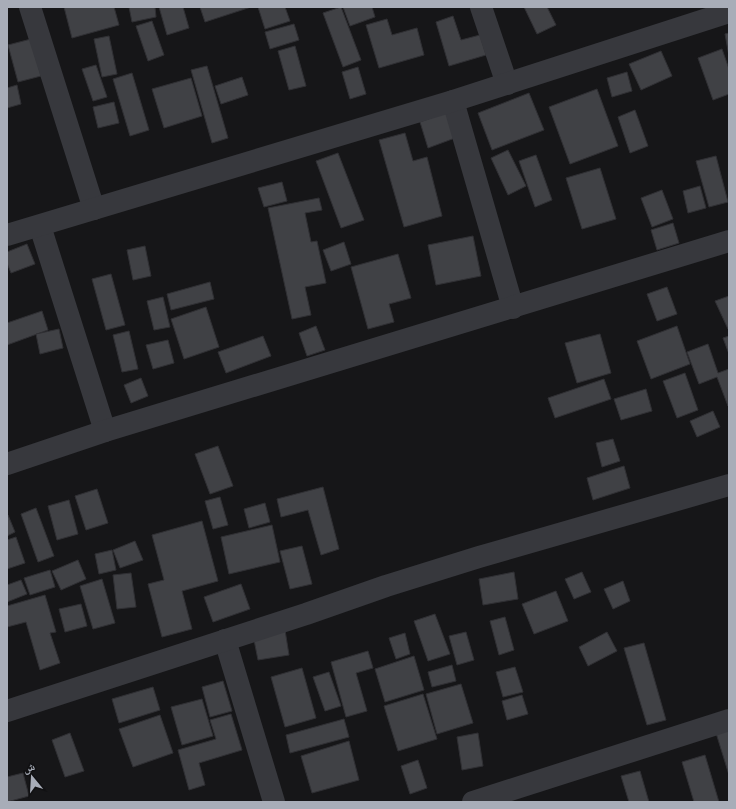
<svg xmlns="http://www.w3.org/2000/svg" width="736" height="809" font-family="'PT Sans Narrow','Noto Naskh Arabic',sans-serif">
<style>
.building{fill:#404145;stroke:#303034}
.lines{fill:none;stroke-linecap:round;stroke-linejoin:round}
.street{stroke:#37383d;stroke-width:22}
</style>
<rect width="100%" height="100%" fill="#161618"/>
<g class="building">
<path d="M64 7H114L119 25 72 38Z"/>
<path d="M129 7H155L156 17 132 22Z"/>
<path d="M159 7H183L189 28 167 35Z"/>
<path d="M200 7H251L205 22Z"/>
<path d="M258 7H285L290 21 265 29Z"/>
<path d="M341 7 361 60 343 67 323 13Z"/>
<path d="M343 7H372L375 17 350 26Z"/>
<path d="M524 7H547L556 25 537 34Z"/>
<path d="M453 16 461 40 480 35 486 55 449 66 436 22Z"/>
<path d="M387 19 392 35 417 28 424 55 379 68 366 25Z"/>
<path d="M152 21 164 55 148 61 136 26Z"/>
<path d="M294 24 299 40 270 49 265 32Z"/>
<path d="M729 33V56L725 34Z"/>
<path d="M109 36 117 74 102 77 94 39Z"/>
<path d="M31 39 41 76 18 82 8 45Z"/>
<path d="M295 46 306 86 289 90 278 51Z"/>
<path d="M722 49 729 69V94L713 100 698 58Z"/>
<path d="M661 51 672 76 641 90 629 64Z"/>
<path d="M96 65 107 97 93 101 82 69Z"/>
<path d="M207 66 228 138 212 143 191 70Z"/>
<path d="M358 67 366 94 350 99 342 72Z"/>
<path d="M627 72 632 91 612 97 607 78Z"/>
<path d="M132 73 149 130 130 136 113 79Z"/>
<path d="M242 77 248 95 221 104 215 86Z"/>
<path d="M191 78 202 116 164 128 152 89Z"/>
<path d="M17 85 21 104 7 108V88Z"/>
<path d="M597 89 618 146 570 164 549 107Z"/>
<path d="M529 93 544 130 492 150 478 113Z"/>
<path d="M114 102 119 123 98 128 93 107Z"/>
<path d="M453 110 463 135 428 148 420 122Z"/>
<path d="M635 110 648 146 630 153 618 117Z"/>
<path d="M405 133 413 161 427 157 442 216 404 227 379 140Z"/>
<path d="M508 150 526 186 508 195 491 158Z"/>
<path d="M338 153 364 220 341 228 316 161Z"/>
<path d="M536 155 552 200 535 207 519 161Z"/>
<path d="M716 156 728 202 709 207 696 161Z"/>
<path d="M600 168 616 219 582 229 566 178Z"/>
<path d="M282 182 287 201 264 207 258 188Z"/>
<path d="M700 186 706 208 688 213 683 191Z"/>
<path d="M662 190 673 219 652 227 641 198Z"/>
<path d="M319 198 322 210 305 213 311 242 317 241 326 283 305 287 311 315 292 319 268 208Z"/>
<path d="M673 223 679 243 657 250 651 230Z"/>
<path d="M473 236 481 276 436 285 428 245Z"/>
<path d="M344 242 351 264 331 271 323 250Z"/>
<path d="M27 244 35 264 11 273 7 263V252Z"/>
<path d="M145 246 151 276 133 280 127 250Z"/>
<path d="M398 254 411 298 389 304 394 322 368 329 351 267Z"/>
<path d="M111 274 125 325 106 330 92 279Z"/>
<path d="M210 282 214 299 171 310 167 294Z"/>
<path d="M667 287 677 314 657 321 647 294Z"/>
<path d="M729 296V328L728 329 715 301Z"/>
<path d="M163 297 170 327 154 330 147 301Z"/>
<path d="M206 307 219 347 184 359 171 319Z"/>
<path d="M42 311 48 330 7 345V322V323Z"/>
<path d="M316 326 325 350 307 356 299 333Z"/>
<path d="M677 326 690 364 651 379 637 341Z"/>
<path d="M59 329 63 348 40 354 36 334Z"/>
<path d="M129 331 138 369 122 372 113 335Z"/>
<path d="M600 334 611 373 577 383 565 343Z"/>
<path d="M263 336 271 356 226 373 218 352Z"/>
<path d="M729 336V354L723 338Z"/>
<path d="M168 340 174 363 153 369 146 345Z"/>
<path d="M708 344 718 373 729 369 728 406 717 377 699 384 687 352Z"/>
<path d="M685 373 698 410 677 418 663 381Z"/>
<path d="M141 378 148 396 131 403 124 385Z"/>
<path d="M604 379 611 399 555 418 548 398Z"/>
<path d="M646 389 652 411 621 420 614 399Z"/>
<path d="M713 411 720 427 697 437 690 421Z"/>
<path d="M613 439 620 461 602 467 596 443Z"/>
<path d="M218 446 233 486 210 494 195 454Z"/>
<path d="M624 466 630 488 593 500 587 478Z"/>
<path d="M323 487 339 549 321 555 308 510 281 517 277 499Z"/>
<path d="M97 489 108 523 86 530 75 496Z"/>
<path d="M220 497 228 525 213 529 205 501Z"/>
<path d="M69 500 78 534 57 540 48 506Z"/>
<path d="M265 503 270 522 249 528 244 509Z"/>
<path d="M36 508 54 556 38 562 21 514Z"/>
<path d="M8 515 15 532 7 536V516Z"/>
<path d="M202 521 218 581 182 591 192 629 162 637 148 584 164 580 152 535Z"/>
<path d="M272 525 280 562 229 574 221 537Z"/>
<path d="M16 537 25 563 7 569V540Z"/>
<path d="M135 541 143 560 120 568 113 550Z"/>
<path d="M302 546 312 584 290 589 280 551Z"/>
<path d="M112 550 116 570 99 574 95 554Z"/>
<path d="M78 560 86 579 61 590 52 571Z"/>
<path d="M50 570 55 587 30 595 24 578Z"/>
<path d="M514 572 518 599 483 605 479 579Z"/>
<path d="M582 572 591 592 574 599 565 579Z"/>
<path d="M131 573 136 607 117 609 113 575Z"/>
<path d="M102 579 115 623 93 629 80 586Z"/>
<path d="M21 580 27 594 7 602V585Z"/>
<path d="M623 581 630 601 613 609 604 589Z"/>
<path d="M241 584 250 609 213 622 204 597Z"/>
<path d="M556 591 568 621 534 634 522 604Z"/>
<path d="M45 595 56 632 50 633 60 663 40 670 26 622 7 627V606Z"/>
<path d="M81 604 87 626 65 632 59 609Z"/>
<path d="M435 614 450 654 428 661 414 621Z"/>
<path d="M505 617 514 650 499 655 490 621Z"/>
<path d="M285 630 289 655 258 660 253 635Z"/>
<path d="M466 632 474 660 457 665 449 636Z"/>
<path d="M607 632 617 651 588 666 579 647Z"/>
<path d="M405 633 410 654 396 659 389 638Z"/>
<path d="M644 643 666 720 647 725 624 648Z"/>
<path d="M368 651 373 668 356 673 367 711 346 717 331 662Z"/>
<path d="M414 656 424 690 385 702 375 669Z"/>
<path d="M452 665 456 681 432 687 428 672Z"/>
<path d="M515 667 523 692 503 697 496 672Z"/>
<path d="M302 668 316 718 285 727 271 677Z"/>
<path d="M329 672 341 706 325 711 313 677Z"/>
<path d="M223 681 232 711 210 717 202 687Z"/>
<path d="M461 684 473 723 437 734 426 694Z"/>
<path d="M153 687 160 710 119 723 112 699Z"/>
<path d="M423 694 437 739 398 751 384 706Z"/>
<path d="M522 695 528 714 507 720 502 701Z"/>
<path d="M202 699 213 736 182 745 171 707Z"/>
<path d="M231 714 242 750 199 763 205 785 189 790 178 750 216 739 210 720Z"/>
<path d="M160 715 173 753 133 767 119 729Z"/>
<path d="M344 719 349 737 290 753 286 735Z"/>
<path d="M729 728V775L716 733Z"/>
<path d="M70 733 84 771 65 777 52 740Z"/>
<path d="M478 733 483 766 462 770 457 737Z"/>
<path d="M349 741 359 780 312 793 301 756Z"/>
<path d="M705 755 719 802H694L682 762Z"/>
<path d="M418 760 427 788 410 794 401 766Z"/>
<path d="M640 771 649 802H629L621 776Z"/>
<path d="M23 773 29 796 7 802V777Z"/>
</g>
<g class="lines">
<g class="street">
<path d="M30 7 94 209"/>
<path d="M481 7 507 84"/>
<path d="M453 101 513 308"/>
<path d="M40 226 105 431"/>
<path d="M7 235 453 101 729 12"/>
<path d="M7 464 105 431 729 241"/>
<path d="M225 640 274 802"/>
<path d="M7 711 306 614 386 586 479 557 729 485"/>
<path d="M473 802 729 720"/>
</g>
</g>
<rect width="736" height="809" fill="none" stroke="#a8adb8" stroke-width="16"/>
<g transform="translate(32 777) rotate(342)" stroke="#111113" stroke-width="3" paint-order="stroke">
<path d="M0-3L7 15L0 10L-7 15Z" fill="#a8adb8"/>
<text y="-6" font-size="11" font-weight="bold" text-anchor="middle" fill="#a8adb8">ش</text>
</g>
</svg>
